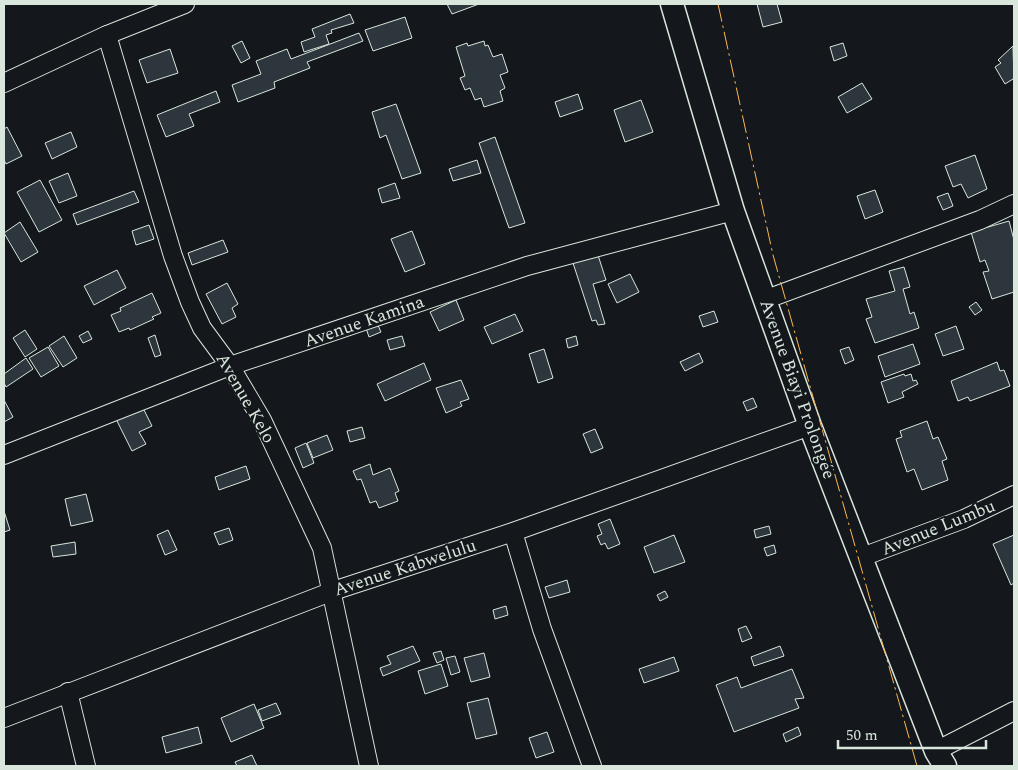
<svg xmlns="http://www.w3.org/2000/svg" width="1018" height="770" font-family="Spectral,serif">
<style>
.building{fill:#2c363c;stroke:#d8e6dc}
.lines{fill:none;stroke-linecap:round;stroke-linejoin:round}
.minor-casing{stroke:#d8e6dc;stroke-width:20}
.tertiary-casing{stroke:#d8e6dc;stroke-width:25}
.minor{stroke:#14181c;stroke-width:18}
.tertiary{stroke:#14181c;stroke-width:22}
.power{stroke:#ffb74d;stroke-width:1;stroke-dasharray:18 4 2.5 4;stroke-linecap:butt}
.labels{text-anchor:middle;stroke-width:4;stroke-linejoin:round;paint-order:stroke}
.street-label{font-size:18px;fill:#d8e6dc;stroke:#14181c}
</style>
<rect width="100%" height="100%" fill="#14181c"/>
<g class="building">
<path d="M447 4H479L452 14Z"/>
<path d="M757 4H777L782 22 763 27Z"/>
<path d="M350 14 354 23 331 30 332 33 326 35 329 44 304 52 301 42 315 37 312 29Z"/>
<path d="M405 17 412 38 373 51 365 30Z"/>
<path d="M359 33 363 41 307 62 310 68 274 82 275 88 238 102 232 85 261 74 256 61 287 49 291 59Z"/>
<path d="M242 41 250 58 241 63 232 46Z"/>
<path d="M484 41 485 46 488 45 493 57 502 54 508 72 500 75 505 88 500 91 503 101 484 107 481 98 475 100 470 88 465 90 460 78 465 76 456 47 467 43 468 46Z"/>
<path d="M843 43 847 56 834 61 830 47Z"/>
<path d="M1013 46 1014 82 1013 79 1005 84 995 67 1001 63 998 60Z"/>
<path d="M170 49 178 73 147 83 139 60Z"/>
<path d="M862 83 872 99 847 113 838 97Z"/>
<path d="M216 91 220 102 189 114 194 126 166 137 157 115Z"/>
<path d="M578 94 583 109 560 117 555 102Z"/>
<path d="M641 100 653 132 625 142 614 110Z"/>
<path d="M396 104 421 173 402 179 386 135 380 138 372 112Z"/>
<path d="M7 127 22 156 6 164 4 160V129Z"/>
<path d="M71 132 77 147 52 159 45 143Z"/>
<path d="M495 137 525 223 509 228 479 143Z"/>
<path d="M975 155 987 189 968 198 961 184 953 187 945 166Z"/>
<path d="M477 160 481 173 453 181 449 169Z"/>
<path d="M68 173 77 196 59 203 49 181Z"/>
<path d="M40 180 62 220 39 232 17 192Z"/>
<path d="M395 183 400 198 382 203 378 189Z"/>
<path d="M875 190 883 212 865 219 857 196Z"/>
<path d="M134 191 139 202 77 225 73 214Z"/>
<path d="M948 193 953 206 943 210 937 197Z"/>
<path d="M1009 221 1014 240V292L992 299 983 272 989 271 985 260 980 262 971 232Z"/>
<path d="M20 222 38 252 21 262 4 233Z"/>
<path d="M149 225 154 239 136 245 132 231Z"/>
<path d="M412 231 425 264 405 272 391 239Z"/>
<path d="M223 240 228 252 192 265 188 253Z"/>
<path d="M597 252 606 280 593 284 605 324 598 325 596 320 592 321 572 260Z"/>
<path d="M904 267 910 287 903 289 910 314 914 312 919 328 875 343 866 319 872 317 866 299 895 291 889 271Z"/>
<path d="M117 270 126 288 94 305 84 286Z"/>
<path d="M630 274 639 292 617 303 608 284Z"/>
<path d="M227 283 238 304 232 308 236 317 222 324 206 294Z"/>
<path d="M152 293 161 313 152 317 154 319 130 330 129 328 119 332 111 315 121 311 120 308Z"/>
<path d="M456 300 464 320 439 331 430 312Z"/>
<path d="M976 302 982 310 975 315 969 307Z"/>
<path d="M714 311 718 322 703 327 699 316Z"/>
<path d="M515 314 523 331 492 344 484 327Z"/>
<path d="M377 323 381 332 369 337 366 328Z"/>
<path d="M956 326 964 349 943 356 935 334Z"/>
<path d="M25 330 37 349 25 357 13 338Z"/>
<path d="M88 331 92 339 83 343 79 336Z"/>
<path d="M155 335 161 355 155 357 148 338Z"/>
<path d="M64 336 77 358 63 367 49 346Z"/>
<path d="M402 336 405 346 390 350 387 340Z"/>
<path d="M576 336 578 345 568 348 566 339Z"/>
<path d="M913 344 920 364 885 377 878 356Z"/>
<path d="M48 347 59 366 41 377 29 358Z"/>
<path d="M849 347 854 360 845 364 840 350Z"/>
<path d="M544 349 553 378 538 383 529 354Z"/>
<path d="M699 353 703 362 685 371 680 362Z"/>
<path d="M26 358 33 369 6 387 4 383V374Z"/>
<path d="M997 362 1000 371 1004 370 1010 386 970 401 968 397 958 401 951 381Z"/>
<path d="M424 363 431 380 385 401 377 384Z"/>
<path d="M904 374 905 376 911 374 913 381 916 380 918 384 902 392 904 397 888 403 881 382Z"/>
<path d="M461 380 469 399 460 402 462 406 446 413 436 388Z"/>
<path d="M753 398 757 407 747 411 743 402Z"/>
<path d="M4 400 13 417 4 422Z"/>
<path d="M141 404 152 426 139 432 146 444 132 451 115 417Z"/>
<path d="M927 421 933 439 938 437 947 459 942 461 948 480 922 490 914 469 907 472 896 439 902 437 900 431Z"/>
<path d="M362 427 365 438 350 442 347 431Z"/>
<path d="M595 429 603 448 591 453 583 434Z"/>
<path d="M327 435 333 450 313 458 307 443Z"/>
<path d="M306 443 314 463 303 468 295 448Z"/>
<path d="M370 464 373 475 390 468 399 491 395 493 398 501 379 508 376 501 370 503 361 479 357 480 353 471Z"/>
<path d="M246 466 250 479 219 490 215 477Z"/>
<path d="M86 494 93 521 71 526 65 499Z"/>
<path d="M4 511 10 530 4 532Z"/>
<path d="M610 519 620 544 608 549 605 543 601 545 597 536 602 534 598 524Z"/>
<path d="M769 526 771 534 756 538 754 530Z"/>
<path d="M229 528 233 540 219 545 214 533Z"/>
<path d="M168 530 177 550 165 555 157 535Z"/>
<path d="M674 535 685 562 654 573 644 547Z"/>
<path d="M1014 535V583L1011 585 993 544Z"/>
<path d="M75 542 76 554 53 557 51 546Z"/>
<path d="M774 545 776 553 767 556 764 548Z"/>
<path d="M567 580 570 592 549 598 545 587Z"/>
<path d="M665 591 668 597 660 601 657 595Z"/>
<path d="M506 606 508 615 495 619 493 610Z"/>
<path d="M746 626 752 638 742 642 738 629Z"/>
<path d="M413 646 420 661 383 676 380 668 391 664 387 656Z"/>
<path d="M780 646 784 656 754 666 751 657Z"/>
<path d="M441 651 444 660 437 663 433 653Z"/>
<path d="M484 653 490 677 471 682 464 658Z"/>
<path d="M455 656 460 672 451 675 446 658Z"/>
<path d="M674 657 679 671 644 683 639 669Z"/>
<path d="M441 664 448 686 425 694 418 671Z"/>
<path d="M792 669 804 698 795 699 799 708 734 732 716 685 737 677 741 688Z"/>
<path d="M488 698 497 734 476 739 467 703Z"/>
<path d="M276 703 281 714 262 721 258 710Z"/>
<path d="M254 704 264 728 231 742 221 718Z"/>
<path d="M198 727 202 743 166 753 162 737Z"/>
<path d="M798 727 801 735 786 742 783 734Z"/>
<path d="M547 732 554 752 536 758 529 738Z"/>
<path d="M252 755 257 766H237L235 762Z"/>
</g>
<g class="lines">
<g class="minor-casing">
<g id="minor">
<path d="M107 35 173 256 190 302 202 328 230 366 262 420 322 548 369 766"/>
<path d="M4 83 107 35 185 4"/>
<path d="M764 300 980 220 1014 204"/>
<path d="M4 455 230 366 527 266 733 211"/>
<path d="M513 532 542 629 592 766"/>
<path d="M862 557 964 519 1014 495"/>
<path d="M68 692 86 766"/>
<path d="M4 718 333 591 513 532 810 426"/>
<path d="M936 751 1014 711"/>
</g>
</g>
<g class="tertiary-casing">
<path id="tertiary" d="M672 4 733 211 810 426 936 751 945 766"/>
</g>
<use href="#minor" class="minor"/>
<use href="#tertiary" class="tertiary"/>
<path class="power" d="M718 4 773 255 917 766"/>
</g>
<g class="labels">
<g class="street-label">
<text transform="translate(364 321) rotate(-19)" y="6">Avenue Kamina</text>
<text transform="translate(798 389) rotate(70)" y="6">Avenue Biayi Prolongée</text>
<text transform="translate(246 398) rotate(60)" y="6">Avenue Kelo</text>
<text transform="translate(938 527) rotate(-22)" y="6">Avenue Lumbu</text>
<text transform="translate(405 567) rotate(-18)" y="6">Avenue Kabwelulu</text>
</g>
</g>
<rect width="1018" height="770" fill="none" stroke="#d8e6dc" stroke-width="10"/>
<path d="M838 740v8h148v-8" fill="none" stroke="#d8e6dc" stroke-width="2.5"/>
<text x="846" y="740" font-size="15" fill="#d8e6dc" stroke="#14181c" stroke-width="4" paint-order="stroke">50 m</text>
</svg>
